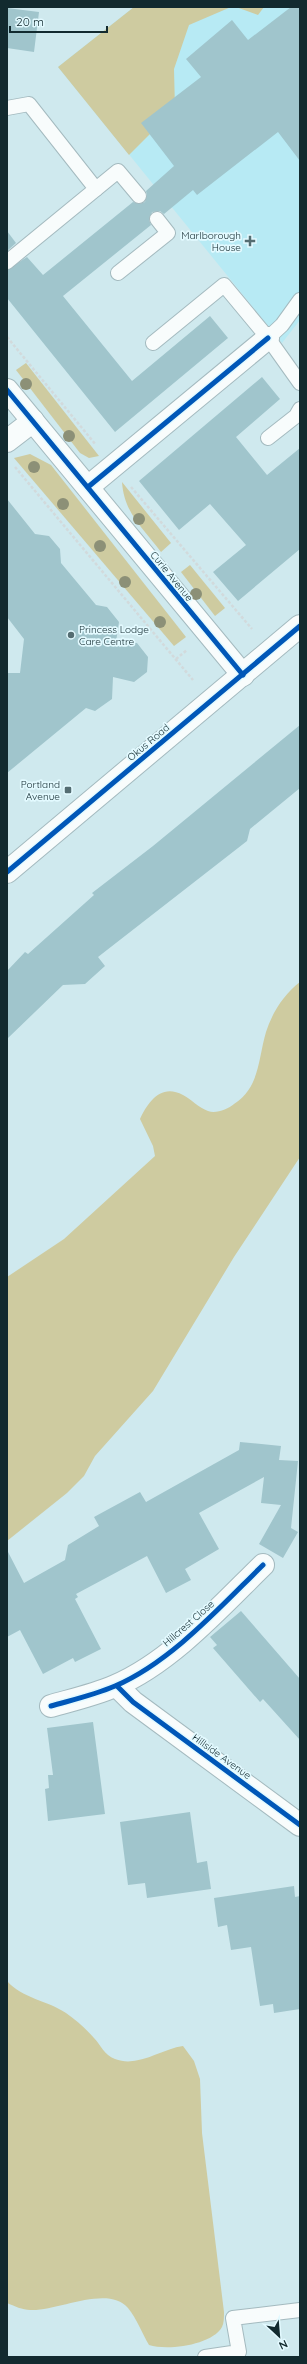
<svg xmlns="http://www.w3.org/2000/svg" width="307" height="2364" font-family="Quicksand,sans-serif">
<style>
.built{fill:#b7eaf4}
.green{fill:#cecba0}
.building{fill:#a0c5cc}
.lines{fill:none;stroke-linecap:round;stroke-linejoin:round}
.service-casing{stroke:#a4babf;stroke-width:16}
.minor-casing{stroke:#a4babf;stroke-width:24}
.path{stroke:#d2dadc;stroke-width:2.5;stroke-dasharray:3 2;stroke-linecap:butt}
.service{stroke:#f8fcfc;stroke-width:14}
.minor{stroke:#f8fcfc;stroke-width:22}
.cycleway-casing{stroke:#e3faff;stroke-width:8}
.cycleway{stroke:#0057b8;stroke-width:5}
.tree{fill:#8c9077}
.poi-dot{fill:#546d72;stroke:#e3faff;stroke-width:1.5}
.labels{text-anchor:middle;stroke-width:3.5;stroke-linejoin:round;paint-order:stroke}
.poi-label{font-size:10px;fill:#122a2f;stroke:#e3faff;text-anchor:end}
.street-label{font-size:10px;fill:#122a2f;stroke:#e3faff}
</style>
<rect width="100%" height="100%" fill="#cfe9ee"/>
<path class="built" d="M134 7H300V320L282 343 58 67Z"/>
<g class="green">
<path d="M134 7H231L189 25 174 69 175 109 129 155 58 67Z"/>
<path d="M236 7H264L258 15Z"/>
<path d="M26 363 99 456 89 458 80 453 16 370Z"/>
<path d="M30 454 51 465 186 637 174 646 14 458Z"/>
<path d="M122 482 171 543 161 552C143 528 124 513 122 482Z"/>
<path d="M190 565 225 608 215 616 181 572Z"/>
<path d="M300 982V1157L234 1257 153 1391 95 1456 84 1476 67 1493 7 1541V1277L64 1239 155 1156 153 1146 140 1119C148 1102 161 1083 183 1095 191 1099 199 1108 208 1111 216 1114 228 1109 234 1104 260 1087 258 1059 266 1032 272 1013 284 994 300 982Z"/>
<path d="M7 1981C23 1999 47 2000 66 2013 76 2020 86 2029 94 2038 101 2045 104 2055 115 2059 138 2068 161 2049 183 2046L194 2061 200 2079 202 2133 224 2312C224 2317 224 2323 222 2327 212 2345 168 2351 149 2345 142 2333 137 2319 128 2308 108 2284 56 2312 30 2310 23 2310 14 2306 7 2303Z"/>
</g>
<g class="building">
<path d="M291 7H300V161L278 132 197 195 193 190 164 214 160 211 152 212 149 220 151 225 63 296 132 381 210 316 228 338 115 432 7 298V270L27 257 43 275 133 202 140 204 145 202 147 195 146 191 174 166 141 123 201 77 186 59 232 20 248 40Z"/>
<path d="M7 8 39 12 34 52 7 48Z"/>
<path d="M7 231 16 243 7 251Z"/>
<path d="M262 377 280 399 236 437 267 475 300 448V549L238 601 213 572 246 545 210 504 179 530 139 481Z"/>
<path d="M7 499 35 534 49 536 60 549 61 563 96 605 107 607 119 622 116 642 137 643 148 657 147 672 134 682 113 677 112 699 95 711 86 708 7 773V673H20L24 639 7 617Z"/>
<path d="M300 725V788L250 829 247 841 98 957 105 966 85 984 63 985 7 1039V971L25 952 28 954 94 895 92 893 153 846Z"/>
<path d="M240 1442 281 1446 279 1460 298 1461 291 1528 298 1532 283 1558 259 1544 281 1505 261 1503 264 1477 199 1513 219 1549 185 1569 191 1580 166 1593 147 1556 76 1594 78 1597 75 1599 101 1649 75 1662 73 1658 43 1674 20 1630 7 1637V1550L24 1583 65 1560 68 1545 99 1526 94 1517 140 1492 146 1502 239 1450Z"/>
<path d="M241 1611 300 1679V1740L263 1699 260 1702 213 1648 217 1645 210 1637Z"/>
<path d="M93 1722 105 1814 48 1821 45 1789 49 1788 48 1775H53L47 1728Z"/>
<path d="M190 1812 197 1863 207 1861 211 1889 147 1898 145 1883 128 1885 120 1822Z"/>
<path d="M294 1886 295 1897 300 1896V2009L274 2013 273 2004 260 2006 251 1947 231 1950 227 1925 218 1927 214 1898Z"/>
</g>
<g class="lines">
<g class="service-casing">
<g id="service">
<path d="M7 108 29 104 96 189 7 262"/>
<path d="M96 189 118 171 139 196"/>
<path d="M118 273 168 233 157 219"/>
<path d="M268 338 282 325 300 300"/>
<path d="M153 343 224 285 268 338 300 383"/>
<path d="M268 438 296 416 300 409"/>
<path d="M205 2357 239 2352 233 2318 300 2310"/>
</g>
</g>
<g class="minor-casing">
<g id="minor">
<path d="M7 390 243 675"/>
<path d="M7 441 33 421"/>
<path d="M88 487 268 338"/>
<path d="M7 872 300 626"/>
<path d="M117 1686 133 1702 300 1825"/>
<path d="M51 1706C72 1700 94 1695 115 1686 171 1662 220 1607 263 1565"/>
</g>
</g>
<g class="path">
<path d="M7 337 96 445"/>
<path d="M15 467 193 680"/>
<path d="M131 487 252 629"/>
<path d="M176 659 187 650"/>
</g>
<use href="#service" class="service"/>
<use href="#minor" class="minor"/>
<g class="cycleway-casing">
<g id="cycleway">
<path d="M7 390 243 675"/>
<path d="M88 487 268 338"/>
<path d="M7 872 300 626"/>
<path d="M117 1686 133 1702 300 1825"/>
<path d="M51 1706C72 1700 94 1695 115 1686 171 1662 220 1607 263 1565"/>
</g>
</g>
<use href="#cycleway" class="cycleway"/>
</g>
<g class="tree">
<circle cx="26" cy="384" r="6"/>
<circle cx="69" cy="436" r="6"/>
<circle cx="34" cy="467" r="6"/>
<circle cx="63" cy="504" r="6"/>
<circle cx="139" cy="519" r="6"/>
<circle cx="100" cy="546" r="6"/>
<circle cx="125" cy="582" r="6"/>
<circle cx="196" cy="594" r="6"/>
<circle cx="160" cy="622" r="6"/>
</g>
<g class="poi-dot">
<path d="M248 235h4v4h4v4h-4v4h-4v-4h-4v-4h4z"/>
<circle cx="71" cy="635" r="4"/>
<rect x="64" y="786" width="8" height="8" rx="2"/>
</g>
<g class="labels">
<g class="poi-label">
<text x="241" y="239">Marlborough<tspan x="241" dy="12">House</tspan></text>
<text x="79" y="633" text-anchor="start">Princess Lodge<tspan x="79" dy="12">Care Centre</tspan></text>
<text x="60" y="788">Portland<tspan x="60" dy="12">Avenue</tspan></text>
</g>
<g class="street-label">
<text transform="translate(172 576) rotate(51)" y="4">Curie Avenue</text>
<text transform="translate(148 742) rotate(-40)" y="4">Okus Road</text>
<text transform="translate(188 1623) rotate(-41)" y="4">Hillcrest Close</text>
<text transform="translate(222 1756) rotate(36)" y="4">Hillside Avenue</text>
</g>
</g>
<rect width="307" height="2364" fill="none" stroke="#122a2f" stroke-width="16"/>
<g transform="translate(279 2336) rotate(154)" stroke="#e3faff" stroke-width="3" paint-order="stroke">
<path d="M0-3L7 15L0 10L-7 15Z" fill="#122a2f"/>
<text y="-6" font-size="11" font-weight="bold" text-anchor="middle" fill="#122a2f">N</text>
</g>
<path d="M10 26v6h97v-6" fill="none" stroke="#122a2f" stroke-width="2"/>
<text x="16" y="26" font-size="12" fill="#122a2f" stroke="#e3faff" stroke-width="3" paint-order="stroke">20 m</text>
</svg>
